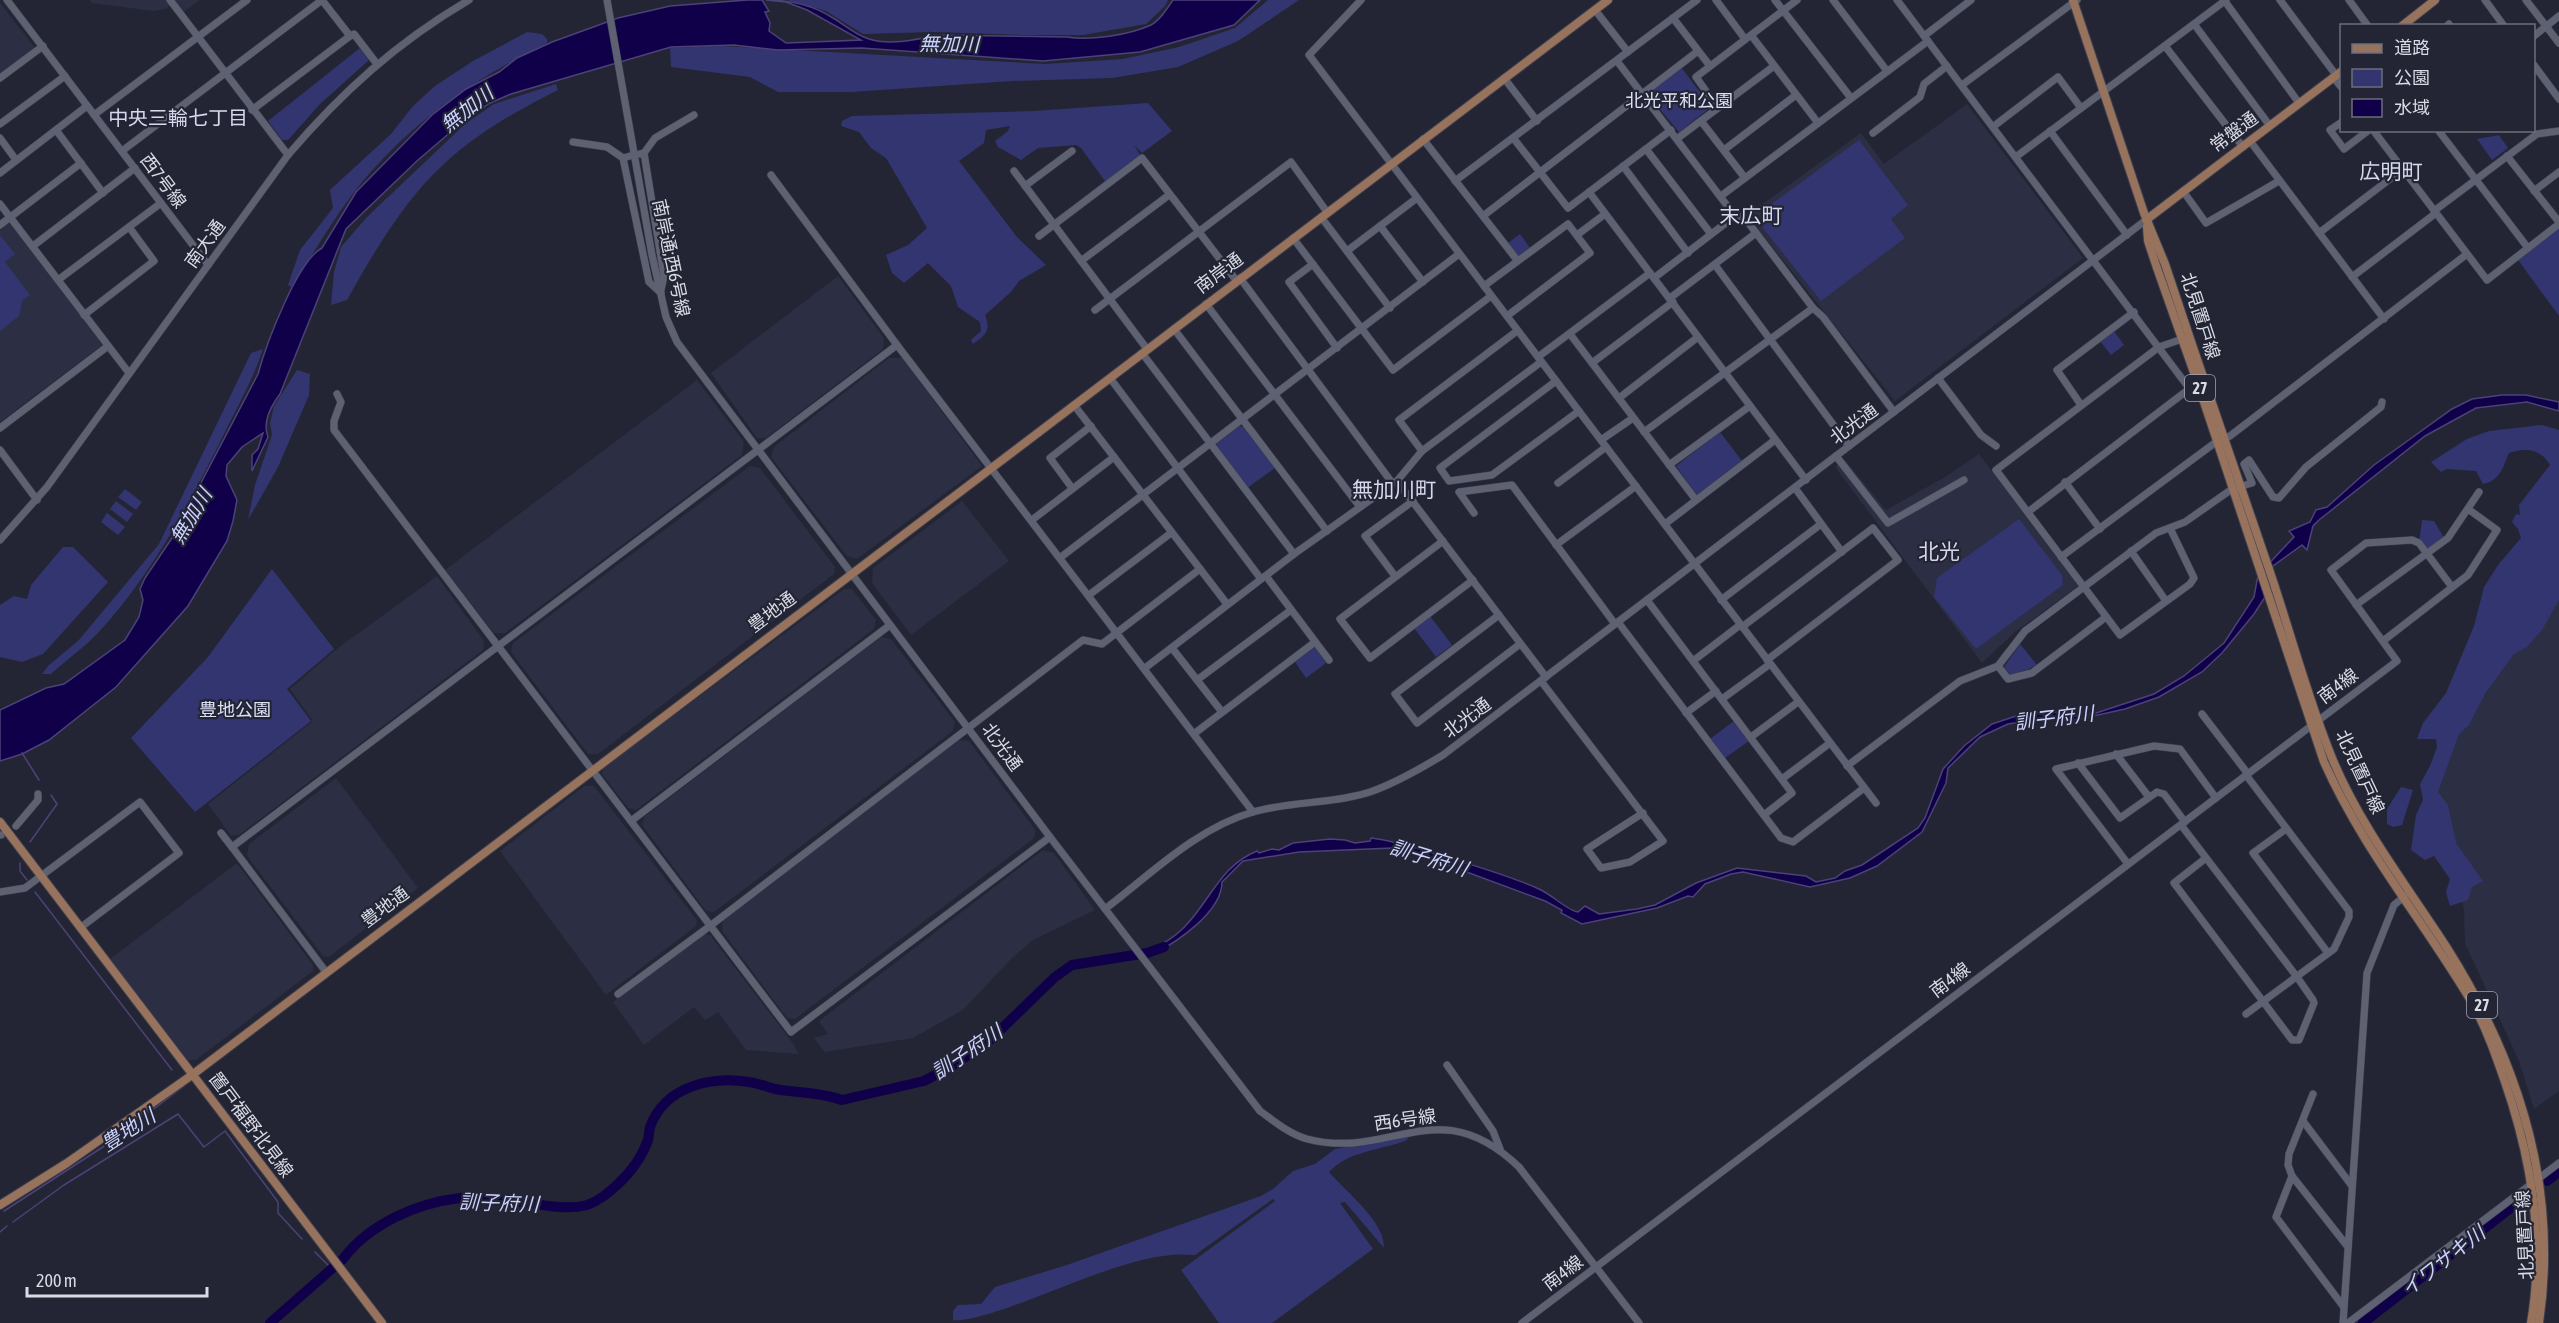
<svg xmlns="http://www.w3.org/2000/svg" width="2559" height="1323" font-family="'Asap Condensed','Noto Sans JP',sans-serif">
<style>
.built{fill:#2c2e43}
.green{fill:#333570}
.water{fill:#10004a;stroke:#4c4278;stroke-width:1.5}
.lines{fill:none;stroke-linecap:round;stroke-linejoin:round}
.stream{stroke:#4c4278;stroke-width:1.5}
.river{stroke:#10004a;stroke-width:10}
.minor-casing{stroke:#3e3f4c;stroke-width:8}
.major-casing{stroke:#3e3f4c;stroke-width:10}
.minor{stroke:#5e6172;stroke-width:7}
.major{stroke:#97725c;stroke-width:8}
.labels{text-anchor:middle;stroke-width:4.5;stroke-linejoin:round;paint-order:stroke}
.shield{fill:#232534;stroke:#a2a4b0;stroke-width:1.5}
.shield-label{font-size:16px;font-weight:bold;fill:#d9dbe5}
.park-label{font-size:18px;fill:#dce0f6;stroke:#232534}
.street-label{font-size:18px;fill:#d9dbe5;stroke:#232534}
.water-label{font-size:20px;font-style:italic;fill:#cad1fd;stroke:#232534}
.neighbourhood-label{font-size:20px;fill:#d6d9ee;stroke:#232534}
.quarter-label{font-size:21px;fill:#d6d9ee;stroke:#232534}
</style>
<rect width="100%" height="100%" fill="#232534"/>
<g class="built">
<path d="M90 0H200L183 12 175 2 165 9 153 11 92 3Z"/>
<path d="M0 3 35 48 0 75Z"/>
<path d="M1967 104 2083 258 1895 401 1747 215 1861 133 1884 164Z"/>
<path d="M10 223 102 345 0 422V230Z"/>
<path d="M838 276 884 338 883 349 766 438H757L711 373Z"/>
<path d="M889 358H902L982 466 857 559 847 556 771 457 774 447Z"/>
<path d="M697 380 744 442 742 455 505 633H494L445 570Z"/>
<path d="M1979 454 2078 586 2015 632 1982 663 1835 467 1844 459 1886 510 1945 477Z"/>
<path d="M750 466 760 468 835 567 834 574 598 754H588L511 652 513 643Z"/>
<path d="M962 501 1009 561 911 635 872 583 873 568Z"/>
<path d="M437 576 484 641 483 650 239 835 231 836 208 804 313 721 290 689 334 651Z"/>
<path d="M844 589H852L876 620 874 629 636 810 628 808 602 774 603 768Z"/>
<path d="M2559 590V1091L2534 1109 2519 1061 2465 943 2464 909 2444 822 2433 792 2458 732Z"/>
<path d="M881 637 891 639 955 722 953 731 714 912 706 911 642 825 644 817Z"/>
<path d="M958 740 969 741 1036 831 1033 839 795 1019 787 1018 722 931 723 920Z"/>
<path d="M336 778 418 888 329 957 323 956 247 856 249 844Z"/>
<path d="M584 786H594L697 920 696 926 606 995 500 851Z"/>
<path d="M1043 850 1054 853 1095 910 1033 940 1010 960 963 1010 913 1038 825 1052 814 1038 828 1034 819 1021Z"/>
<path d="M237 863 313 965V971L196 1060H188L110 959Z"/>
<path d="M703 934 710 935 792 1042 799 1054 746 1050 718 1012 705 1020 694 1007 644 1045 613 1002Z"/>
</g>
<g class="green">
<path d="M787 0H1168L1165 6 1146 24 1083 35H1024L932 32 863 34 826 11Z"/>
<path d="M1268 0H1299L1238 41 1178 67 1112 78 1012 81 852 92H778L750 77 671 67 670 48 722 46 1045 64 1123 59 1179 47 1235 28Z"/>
<path d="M527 32 542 34 547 39V43C473 79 403 128 352 195 330 224 312 256 291 287L288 285 300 250 333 208 330 190 391 134 413 106 435 86 473 61Z"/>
<path d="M360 48 369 60 320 104 288 140H282L268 121Z"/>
<path d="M1681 67 1711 107 1679 132 1648 95 1649 92Z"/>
<path d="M556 84 558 90C518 110 479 132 446 162 404 200 374 252 347 300L331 305 334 272 341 247 367 217 465 124 494 104Z"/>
<path d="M1148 103 1172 131 1142 153 1134 145 1142 158 1107 184 1081 148 1076 145 1038 148 1021 160 998 147 995 141 1008 131 1010 126 986 130 984 143 959 161 1017 237 1046 265 1019 281 1011 292 985 315C991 331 986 335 973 344L971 340 981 331 980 322 958 307 951 286 928 263 904 283 892 273 886 255 908 245 927 228 886 158 871 148 859 132 841 126 842 121 852 116 1034 111Z"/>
<path d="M2499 135 2508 148 2492 160 2477 139Z"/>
<path d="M1859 140 1908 205 1891 219 1905 238 1821 301 1763 228 1766 208Z"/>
<path d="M2559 228V316L2518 260Z"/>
<path d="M1520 234 1530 248 1521 255H1517L1508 243Z"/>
<path d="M0 235 15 254 5 262 30 295 22 301 19 316 0 331Z"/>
<path d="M2114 331 2124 345 2111 355 2100 341Z"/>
<path d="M263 349C253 380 237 407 223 436 188 506 150 578 96 635 82 649 65 661 51 674H42L49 665 78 641 159 544 251 353Z"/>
<path d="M297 370 310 374 309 395 278 467 248 520 255 485 272 435 270 423 274 406Z"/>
<path d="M2542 425 2559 430V600L2542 630 2527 647 2514 654 2485 694 2469 725 2459 734 2438 792 2448 805 2456 843 2483 881 2472 887 2468 900 2450 906 2446 892 2450 879 2434 856 2425 860 2411 850 2416 815 2423 800 2420 784 2430 766 2437 747 2436 739H2417L2423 723 2446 693 2474 626 2484 587 2498 565 2521 538 2518 529 2512 522 2516 514 2520 515 2519 505 2550 465C2541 449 2526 447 2509 453 2503 467 2500 481 2483 484L2476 471 2447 469 2441 472 2431 462 2467 439 2489 431Z"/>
<path d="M1239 426 1244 427 1275 468 1247 488 1216 447 1217 443Z"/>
<path d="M1720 432 1742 461 1697 495 1676 466Z"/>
<path d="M125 489 142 502 136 510 118 497Z"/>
<path d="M116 501 133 514 127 522 110 509Z"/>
<path d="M107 513 125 527 118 535 101 522Z"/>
<path d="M2019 519 2062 575 2063 585 1976 649 1934 597 1937 578Z"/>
<path d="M2422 520 2434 521 2443 536 2448 538 2426 553 2419 543Z"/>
<path d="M63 547H73L108 582 43 654 22 662 0 657V605L14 596 27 599 31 585Z"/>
<path d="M272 569 334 649 287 689 311 721 195 812 131 738 208 657Z"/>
<path d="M1430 616 1452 645 1436 657 1414 628Z"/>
<path d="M2020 644 2037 665 2027 670 2010 675 2004 667Z"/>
<path d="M1315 647 1326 663 1306 678 1295 662Z"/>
<path d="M1734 721 1749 741 1725 758 1710 739Z"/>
<path d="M2401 787 2413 790 2402 825 2393 827 2387 824V809Z"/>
<path d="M1409 1136 1407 1140C1380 1151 1350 1150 1329 1172 1345 1191 1385 1221 1384 1248L1345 1202 1340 1203 1373 1249 1272 1323H1219L1181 1270 1275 1201 1273 1199 1195 1255C1154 1251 1108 1270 1070 1284 1046 1293 975 1323 953 1320V1311L958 1305 981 1304 995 1287 1067 1265 1261 1196 1273 1189 1293 1171 1315 1164 1335 1149Z"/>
</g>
<g class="water">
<path d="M747 0H762L769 11 765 12 770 23 769 31 786 43 861 40 807 10 786 2 766 0C789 0 813 5 833 18 845 25 855 35 869 39 887 45 915 41 933 35L1067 37C1090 41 1129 35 1151 25 1160 20 1167 9 1173 0H1260L1234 25 1140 52 1043 61 862 48 778 50 734 45 671 47 511 94 488 104 460 124 418 160 346 229 280 394C271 406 262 422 268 437L252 471V455L258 449 263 433 242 447 227 465 226 476 237 500 233 521 227 541 188 606 116 687 49 740 22 754 0 761V710L46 688 64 684 125 640 139 617 143 600 140 589 145 578 172 538 258 374C266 345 297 261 322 248L356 192 432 115 466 89 499 72 517 58 552 42 618 18 670 6Z"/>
<path d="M2502 395H2526L2559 402V411L2527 402 2476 408 2425 436 2319 520 2313 526 2307 550 2302 545 2273 566 2267 594 2254 614 2222 653 2202 672 2159 697 2125 709 2075 720 2057 717 2008 724 1980 737 1948 768 1946 783 1922 832 1877 866 1850 878 1810 887 1743 872 1731 874 1705 884 1693 897 1688 896 1657 908 1582 924 1561 913 1562 910 1545 901 1437 861 1392 848 1299 852 1243 861 1222 882C1222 912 1177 942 1152 955L1149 950C1207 928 1207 871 1257 851L1259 853 1272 849 1279 850 1293 843 1330 839 1345 840 1355 843 1370 841 1371 838C1396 841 1419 849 1443 856 1475 866 1508 875 1539 889 1551 894 1568 911 1578 912L1585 906 1599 914 1637 909 1655 905 1696 883 1737 868 1806 876 1816 882 1835 878 1845 871 1862 865 1918 828 1925 818 1943 769 1964 746 1992 724 2031 711 2044 715 2055 712 2074 716 2093 714 2154 694 2184 676 2224 643 2254 597 2258 575 2294 537 2289 531 2310 522 2316 510 2327 507 2374 465 2452 409 2472 399Z"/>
</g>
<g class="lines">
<g class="stream">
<path d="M22 753 39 780"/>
<path d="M30 842 57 804 51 795"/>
<path d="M20 863V871L27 880"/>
<path d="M35 892 172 1070"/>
<path d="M4 1211 109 1143 184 1086"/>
<path d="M13 1222 64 1185 178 1114 204 1147 225 1131 278 1202V1213L302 1239"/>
<path d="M0 1232 7 1226"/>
<path d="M315 1252 332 1269"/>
</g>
<g class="river">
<path d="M2547 1181 2559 1172"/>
<path d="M270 1323 343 1259C369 1224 417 1203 460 1198 478 1196 497 1199 515 1201 537 1204 565 1211 587 1205 599 1201 608 1193 617 1185 630 1173 642 1157 648 1140 649 1136 649 1131 650 1127 665 1086 711 1076 749 1082 758 1083 767 1087 775 1089 798 1093 820 1092 842 1100L924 1081 947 1069 989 1041 1055 977 1072 965 1147 953 1164 947"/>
<path d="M2363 1323 2522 1199"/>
</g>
<g class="minor-casing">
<g id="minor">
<path d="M7 0 208 265"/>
<path d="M170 0 288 155"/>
<path d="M322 0 350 36 354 34 377 64"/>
<path d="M607 0 652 255 666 317 677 342 1050 837 1260 1111C1274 1121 1289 1134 1307 1139 1392 1161 1437 1089 1519 1167L1639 1323"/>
<path d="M1361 0 1309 55 1876 803"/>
<path d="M1716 0 1745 39"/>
<path d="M1775 0 1851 98"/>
<path d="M1833 0 1887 71"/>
<path d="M1897 0 2189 388"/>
<path d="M2224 0 2299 103"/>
<path d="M2280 0 2336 75"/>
<path d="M2349 0 2368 26"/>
<path d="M2485 0 2504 26"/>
<path d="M2526 0 2559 43"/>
<path d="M1595 10 1628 52"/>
<path d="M1673 18 1710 66"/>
<path d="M2194 24 2270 126"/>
<path d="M2447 26 2449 24 2450 26"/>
<path d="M1751 35 1818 123"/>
<path d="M1924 36 1971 0"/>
<path d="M2534 36 2559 16"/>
<path d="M2165 46 2243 147"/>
<path d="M1617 61 1735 216 1744 217 1813 308 1823 317 1894 412"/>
<path d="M2534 65 2559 99"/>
<path d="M2333 77 2342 88"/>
<path d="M0 78 43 46"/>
<path d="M1504 78 1537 121"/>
<path d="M1962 85 2077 0"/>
<path d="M1718 108 1696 77 1797 0"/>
<path d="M252 110 350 36"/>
<path d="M94 115 247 0"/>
<path d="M1701 121 1745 178"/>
<path d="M2342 122 2330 130 2344 149 2369 130"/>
<path d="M0 124 65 76"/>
<path d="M1994 126 2058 77 2081 108"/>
<path d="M56 130 103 193"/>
<path d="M2373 130 2487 280 2559 224"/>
<path d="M2438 130 2528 248"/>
<path d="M2050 131 2127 235"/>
<path d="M1873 133 1920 97 1924 84 1947 66"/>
<path d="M0 138 16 160"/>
<path d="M1678 138 1774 66"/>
<path d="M1423 139 1517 260"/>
<path d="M1514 139 1568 208 1671 130"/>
<path d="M2250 141 2384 319"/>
<path d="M573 142 607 147 623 158 630 156"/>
<path d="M1646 149 1711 234"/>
<path d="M1724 150 1796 95"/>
<path d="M122 151 322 0"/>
<path d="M644 153 664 276 661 290"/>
<path d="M640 154 644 153 655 138 694 115"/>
<path d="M2017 156 2226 0"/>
<path d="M2507 156 2559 222"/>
<path d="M623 158 649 282 661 293"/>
<path d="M1623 166 1688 253"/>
<path d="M1014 171 1147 349"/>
<path d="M0 173 87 106"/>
<path d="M771 175 897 345 1253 812"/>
<path d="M1455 181 1697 0"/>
<path d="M1025 186 1072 151"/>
<path d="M2183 191 2206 223 2279 181"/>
<path d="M2534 191 2559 172"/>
<path d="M1589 192 1806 480"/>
<path d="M1721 196 1928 41"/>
<path d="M0 204 129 373"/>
<path d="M2434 211 2537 134 2559 131"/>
<path d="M1483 216 1698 51"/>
<path d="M1321 217 1390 308"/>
<path d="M0 225 81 163"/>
<path d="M1380 226 1423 282"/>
<path d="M2319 233 2403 169"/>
<path d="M1577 235 1605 214"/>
<path d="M1039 236 1142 158 1236 280"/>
<path d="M1293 238 1393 370 1491 296"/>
<path d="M33 246 135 168"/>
<path d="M1347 251 1417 198"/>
<path d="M1081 261 1169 195"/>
<path d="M1313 264 1289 282 1337 348"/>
<path d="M1715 265 1849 446"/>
<path d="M2352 277 2436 213"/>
<path d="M1240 278 1393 484"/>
<path d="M1654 278 1735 216"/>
<path d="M58 280 161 203"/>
<path d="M1484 286 1568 224 1590 253 1507 316"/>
<path d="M1670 298 1756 233"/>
<path d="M1206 304 1360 507"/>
<path d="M1095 310 1291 162 1327 212"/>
<path d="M84 315 154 261 129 227"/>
<path d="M1174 329 1327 531"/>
<path d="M1570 334 1696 500"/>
<path d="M1142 353 1294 554"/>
<path d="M1538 357 1650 273"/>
<path d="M1592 363 1673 302"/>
<path d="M1110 378 1261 579"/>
<path d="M1938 378 1981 435 1996 446"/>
<path d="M1556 381 1440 468 1449 481 1492 475 1579 411"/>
<path d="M337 394 341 402 334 421V430L791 1032 1050 837"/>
<path d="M1619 398 1698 337"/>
<path d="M1074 405 1227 604"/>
<path d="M2081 405 2057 370 2134 312"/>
<path d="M0 428 108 346"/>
<path d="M1644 432 1813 308"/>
<path d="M1601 440 1633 418"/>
<path d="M0 450 37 500"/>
<path d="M1422 451 1399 420 1517 331"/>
<path d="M1836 456 1888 523 1964 480"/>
<path d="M1669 465 1750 406"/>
<path d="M1397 481 1546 677"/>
<path d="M2065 482 2100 529"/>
<path d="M1558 483 1606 447"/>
<path d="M1072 488 1050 458 1091 426"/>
<path d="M1795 488 1842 552"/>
<path d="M2028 512 2193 386"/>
<path d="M1474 513 1459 492 1512 485 1615 624"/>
<path d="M1032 520 1114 457"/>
<path d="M1665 524 1775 440"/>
<path d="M2170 528 2194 578 2190 584 2120 635 1996 470 2159 347 2185 338"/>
<path d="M0 540 47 487 288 155C341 93 397 42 469 0"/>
<path d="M1443 541 1340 619 1370 658 1473 580"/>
<path d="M1556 545 1636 486"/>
<path d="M2131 551 2166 601"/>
<path d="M1061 557 1459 254"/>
<path d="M2061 557 2216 442 2230 436 2467 254"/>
<path d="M1266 576 1329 660"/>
<path d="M1395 576 1365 536 1413 501"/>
<path d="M1089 595 1171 533"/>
<path d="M1647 600 1792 793 1764 815"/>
<path d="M1721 600 1821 524"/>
<path d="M2356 605 2448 538 2479 492"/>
<path d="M1499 615 1395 694 1417 723 1520 644"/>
<path d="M1618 622 1781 838 1793 842 1864 788"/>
<path d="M1742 627 1873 528 1898 560 1767 660"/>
<path d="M2383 641 2468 575 2497 530 2468 509"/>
<path d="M1172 648 1222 712"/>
<path d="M1693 661 1740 625"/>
<path d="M1998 666 2008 679 2032 673 2106 617"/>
<path d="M1145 668 1294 554 1397 481 1422 451 1541 362"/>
<path d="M1197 680 1291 610"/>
<path d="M1541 681 1663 841 1630 862 1601 868 1587 849 1643 813"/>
<path d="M1722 699 1770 664"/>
<path d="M1686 713 1716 691"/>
<path d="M2202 714 2248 774"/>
<path d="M1195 733 1315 642"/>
<path d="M1751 737 1798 702"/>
<path d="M2116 754 2149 797"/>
<path d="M2078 763 2120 818 2157 792 2164 794 2185 822"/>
<path d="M1847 766 1960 681 1998 666 2025 631 2156 533 2185 522 2232 489 2252 483 2244 464 2249 460 2273 497 2279 498 2306 467 2381 407 2382 402"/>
<path d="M1782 779 1830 743"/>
<path d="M631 821 890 625"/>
<path d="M2181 825 2297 977 2313 1000 2314 1003 2299 1040H2292L2174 883 2206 858"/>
<path d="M16 826 38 800V794"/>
<path d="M2286 829 2253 853 2328 953"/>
<path d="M221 833 232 847"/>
<path d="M0 835H1"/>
<path d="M2128 864 2056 769 2154 746 2180 749 2216 798"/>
<path d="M0 892 25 888 140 802 179 853 80 928"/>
<path d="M1105 909C1151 874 1197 828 1253 812 1291 801 1333 804 1370 792 1396 783 1420 769 1443 755L2146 220"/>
<path d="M326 972 232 847 897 345"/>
<path d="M618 994 710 926 1083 640 1102 644 1200 569"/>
<path d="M2246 1014 2334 949 2349 917V911L2246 775"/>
<path d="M1447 1065 1493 1131 1500 1149"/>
<path d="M2303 1121 2352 1186"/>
<path d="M2292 1176 2288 1165 2289 1154 2313 1094"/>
<path d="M2343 1306 2276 1217 2292 1176 2348 1247"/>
<path d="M1522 1323 2397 661 2331 570 2366 543 2412 540 2419 543 2452 587"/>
<path d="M2343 1323 2367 973 2394 905 2406 895"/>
<path d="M2348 1323 2559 1163"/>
</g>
</g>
<g class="major-casing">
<g id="major">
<path d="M2073 0 2144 213 2165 264C2200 369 2236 474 2272 578 2292 638 2308 699 2332 758 2360 826 2407 886 2447 948 2519 1062 2559 1188 2539 1323"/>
<path d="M2402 26 2435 0"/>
<path d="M2146 220 2342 71"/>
<path d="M2147 227 2148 241 2157 268 2198 384 2324 762C2363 850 2426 924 2474 1006 2487 1030 2496 1056 2505 1082 2532 1160 2545 1241 2531 1323"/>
<path d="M0 822 382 1323"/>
<path d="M0 1205 67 1163 192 1075 1608 0"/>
</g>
</g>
<use href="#minor" class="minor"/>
<use href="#major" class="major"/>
</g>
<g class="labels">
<g class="shield">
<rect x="2185" y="375" width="30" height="26" rx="4.5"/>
<rect x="2467" y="992" width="30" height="26" rx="4.5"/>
</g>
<g class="shield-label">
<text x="2200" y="394">27</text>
<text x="2482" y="1011">27</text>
</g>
<g class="park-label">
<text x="1679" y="107">北光平和公園</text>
<text x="235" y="716">豊地公園</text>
</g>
<g class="street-label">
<text transform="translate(2234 132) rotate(-37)" y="6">常盤通</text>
<text transform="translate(163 181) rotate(53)" y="6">西7号線</text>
<text transform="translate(205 244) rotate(-54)" y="6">南大通</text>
<text transform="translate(671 258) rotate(78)" y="6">南岸通;西6号線</text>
<text transform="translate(1219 273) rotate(-37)" y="6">南岸通</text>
<text transform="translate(2200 316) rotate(72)" y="6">北見置戸線</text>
<text transform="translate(1854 424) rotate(-37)" y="6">北光通</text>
<text transform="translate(772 612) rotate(-37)" y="6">豊地通</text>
<text transform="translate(2338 686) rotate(-37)" y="6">南4線</text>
<text transform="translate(1467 718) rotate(-37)" y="6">北光通</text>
<text transform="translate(1002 747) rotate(54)" y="6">北光通</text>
<text transform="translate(2360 772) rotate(65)" y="6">北見置戸線</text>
<text transform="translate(385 907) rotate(-37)" y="6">豊地通</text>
<text transform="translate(1950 980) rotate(-37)" y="6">南4線</text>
<text transform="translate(1405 1120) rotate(-8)" y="6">西6号線</text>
<text transform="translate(251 1125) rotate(53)" y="6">置戸福野北見線</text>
<text transform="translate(2525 1235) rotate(-93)" y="6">北見置戸線</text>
<text transform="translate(1563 1273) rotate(-37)" y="6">南4線</text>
</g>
<g class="water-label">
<text transform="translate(949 44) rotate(1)" y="7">無加川</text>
<text transform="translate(467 109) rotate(-39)" y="7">無加川</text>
<text transform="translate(191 516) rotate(-59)" y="7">無加川</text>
<text transform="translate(2054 718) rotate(-7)" y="7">訓子府川</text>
<text transform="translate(1429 858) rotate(17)" y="7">訓子府川</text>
<text transform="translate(967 1052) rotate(-34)" y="7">訓子府川</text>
<text transform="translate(128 1130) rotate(-33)" y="7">豊地川</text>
<text transform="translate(499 1203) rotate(2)" y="7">訓子府川</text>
<text transform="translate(2443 1261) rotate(-38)" y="7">イワサキ川</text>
</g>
<g class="neighbourhood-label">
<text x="178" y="125">中央三輪七丁目</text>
</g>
<g class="quarter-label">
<text x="2391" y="179">広明町</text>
<text x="1751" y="223">末広町</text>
<text x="1394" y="497">無加川町</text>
<text x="1939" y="559">北光</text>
</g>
</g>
<rect x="2340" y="24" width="195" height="108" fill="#232534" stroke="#6c6e7b" stroke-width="1.5"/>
<rect x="2352" y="44" width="30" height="9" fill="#97725c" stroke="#6c6e7b" stroke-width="1.5"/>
<text x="2394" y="54" font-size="18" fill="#d9dbe5">道路</text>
<rect x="2352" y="69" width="30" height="18" fill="#333570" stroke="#6c6e7b" stroke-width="1.5"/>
<text x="2394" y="84" font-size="18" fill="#d9dbe5">公園</text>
<rect x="2352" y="99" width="30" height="18" fill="#10004a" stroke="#6c6e7b" stroke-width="1.5"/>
<text x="2394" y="114" font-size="18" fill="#d9dbe5">水域</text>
<path d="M27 1287v9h180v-9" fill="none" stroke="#d9dbe5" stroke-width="3"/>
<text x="36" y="1287" font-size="18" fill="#d9dbe5" stroke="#232534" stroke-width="4.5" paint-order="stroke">200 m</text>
</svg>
